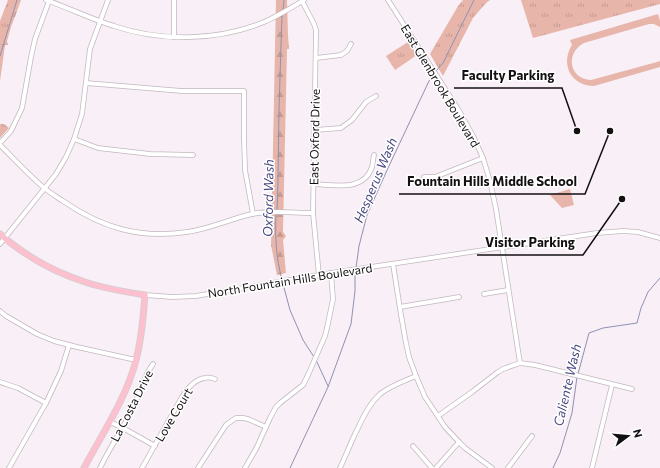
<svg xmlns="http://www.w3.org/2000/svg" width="660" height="468" font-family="Commissioner,sans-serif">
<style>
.grass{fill:url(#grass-tufts)}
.forest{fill:url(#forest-firs)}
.park{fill:#e7b5aa}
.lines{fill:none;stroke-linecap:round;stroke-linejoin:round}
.stream{stroke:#9092b2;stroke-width:1}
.minor-casing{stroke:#c2b8bf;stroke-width:5.5}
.major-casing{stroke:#d0cfd0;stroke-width:7}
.minor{stroke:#fff;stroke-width:4}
.major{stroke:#fdc0cf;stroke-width:5.5}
.labels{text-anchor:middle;stroke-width:3;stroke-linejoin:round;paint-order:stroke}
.street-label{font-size:12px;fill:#131012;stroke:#fff}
.water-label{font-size:13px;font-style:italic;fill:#4a4a83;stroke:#fff}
.leader{fill:none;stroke:#131012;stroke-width:1.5}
.callout-dot{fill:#131012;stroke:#fff;stroke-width:1.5}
.callout-label{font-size:13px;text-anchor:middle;font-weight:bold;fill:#131012;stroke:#fff;stroke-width:3;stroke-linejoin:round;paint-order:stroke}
</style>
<defs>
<pattern id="grass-tufts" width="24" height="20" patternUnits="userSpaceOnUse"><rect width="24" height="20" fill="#e7b5aa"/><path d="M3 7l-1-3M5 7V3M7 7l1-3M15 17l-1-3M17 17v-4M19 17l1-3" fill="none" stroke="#c59b91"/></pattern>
<pattern id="forest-firs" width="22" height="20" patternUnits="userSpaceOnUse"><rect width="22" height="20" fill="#e7b5aa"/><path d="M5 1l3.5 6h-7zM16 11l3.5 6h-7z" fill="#c59b91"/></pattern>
</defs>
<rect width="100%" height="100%" fill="#f9eff6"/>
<g class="grass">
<path d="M8 0H21L17 11 11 10 9 11V22L11 27 7 41 8 45H5L0 81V21Z"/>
<path d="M463 0H490L486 3 473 18 443 76 430 54 458 6Z"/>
<path d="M521 0H660V4L533 38Z"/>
<path d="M408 42 417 55 395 70 386 56Z"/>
<path d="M0 124H4L9 128 0 138Z"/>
</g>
<g class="forest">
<path d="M276 0H287L288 35 289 49H287L283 232 286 236 283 240 286 273 277 275 271 245Z"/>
<path d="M11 10 17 11 11 27C9 22 7 17 9 11Z"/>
</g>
<g class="park">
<path d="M658 14 660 21V27L654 24H649L584 43C565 53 569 79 591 80L657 62 660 61V67L594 86C571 86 560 64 572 45L570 40Z"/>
<path d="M570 189 574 205 562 208 550 195Z"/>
</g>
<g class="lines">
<g class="stream">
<path d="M283 11 284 0"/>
<path d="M0 56 17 0"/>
<path d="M436 71 443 63 474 0"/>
<path d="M277 211 278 181 279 109 282 14"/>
<path d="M276 214C275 238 276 257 282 280"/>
<path d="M356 268 359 246 367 215 388 168 429 81 434 74"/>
<path d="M283 284 290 310 303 340 314 357"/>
<path d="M316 360 328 386"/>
<path d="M578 374 589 333 603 328 637 323 641 308 648 292 660 278"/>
<path d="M290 468 328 387 351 324 355 291V271"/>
<path d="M553 468 560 453 572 413 577 377"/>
</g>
<g class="minor-casing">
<g id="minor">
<path d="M46 0C69 8 91 19 114 26 161 42 218 41 264 22 278 16 291 8 304 0"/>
<path d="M388 0 458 109 473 136 483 158 490 181 496 209 520 363"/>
<path d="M302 1 314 24 316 30 313 213 319 276"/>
<path d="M174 37V0"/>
<path d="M316 58 341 55 347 51 351 44"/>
<path d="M86 83 182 91H244V138L245 170 253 214"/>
<path d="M315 130 341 128 352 120 366 102 376 96"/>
<path d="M74 139 98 148 150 154 193 155"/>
<path d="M0 143 11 131 22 108 31 57 35 39 49 1"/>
<path d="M0 145C14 159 28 174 43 187 50 193 57 197 63 201 102 228 140 239 187 232 209 229 230 219 252 214 270 210 294 213 313 213"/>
<path d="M424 177H435L483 158"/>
<path d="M314 184C334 185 364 192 372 167 373 163 373 159 374 155"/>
<path d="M0 244 56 174 66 157 74 139 82 114 90 49 108 0"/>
<path d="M393 264 401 315 406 343 409 357 416 376 425 397 445 427 459 442 465 448 492 468"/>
<path d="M484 294 508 290"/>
<path d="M145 295 172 297 196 296 331 273 597 233 623 231 638 232 660 238"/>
<path d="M400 307 459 297"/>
<path d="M0 311 6 316 37 334 54 341 77 347 136 360"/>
<path d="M0 382 18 388 46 403"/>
<path d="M438 416 472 392 498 372 503 369 520 363 535 365 632 389"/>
<path d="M110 422 123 428 155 446"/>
<path d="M413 446 432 468"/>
<path d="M9 468 46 403 61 371 69 345"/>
<path d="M100 468C110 447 124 427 134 406 140 392 144 376 153 364"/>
<path d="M142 468 182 397C187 389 195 379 205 378 208 377 212 378 215 379"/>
<path d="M198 468 226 425 233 420 236 418H243L248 419 266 427"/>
<path d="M245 468 256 449 270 418 276 407 280 403 303 385 308 375 325 336 327 328 333 299 331 273"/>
<path d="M340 468C345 457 350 445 355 434 362 420 368 405 380 394 390 386 404 381 416 376"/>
<path d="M436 468 459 442"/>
<path d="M508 468 532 436"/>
<path d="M592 468 612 385"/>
</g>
</g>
<g class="major-casing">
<path id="major" d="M0 234C25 256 56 273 88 283 107 289 126 292 145 295 143 317 142 339 136 360 127 397 102 434 84 468"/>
</g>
<use href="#minor" class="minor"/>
<use href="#major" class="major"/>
</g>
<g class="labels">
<g class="street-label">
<text transform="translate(440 86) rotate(59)" y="4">East Glenbrook Boulevard</text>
<text transform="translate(315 137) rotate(-89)" y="4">East Oxford Drive</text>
<text transform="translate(290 281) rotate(-9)" y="4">North Fountain Hills Boulevard</text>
<text transform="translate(132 406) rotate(-63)" y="4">La Costa Drive</text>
<text transform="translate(174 415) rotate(-59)" y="4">Love Court</text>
</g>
<g class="water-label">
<text transform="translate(375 180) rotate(-67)" y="5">Hesperus Wash</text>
<text transform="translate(268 198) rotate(-89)" y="5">Oxford Wash</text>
<text transform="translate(567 385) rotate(-77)" y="5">Caliente Wash</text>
</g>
</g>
<path class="leader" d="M577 131L562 88H454M610 131L585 194H399M622 199L583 255H477"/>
<g class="callout-dot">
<circle cx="577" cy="131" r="4"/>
<circle cx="610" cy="131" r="4"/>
<circle cx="622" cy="199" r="4"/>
</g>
<g class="callout-label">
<text x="508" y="80">Faculty Parking</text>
<text x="492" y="186">Fountain Hills Middle School</text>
<text x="530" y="247">Visitor Parking</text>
</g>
<g transform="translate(628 436) rotate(74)" stroke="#ffffff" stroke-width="3" paint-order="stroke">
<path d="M0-3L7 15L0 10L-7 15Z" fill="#131012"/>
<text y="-6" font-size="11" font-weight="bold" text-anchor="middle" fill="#131012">N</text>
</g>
</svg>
